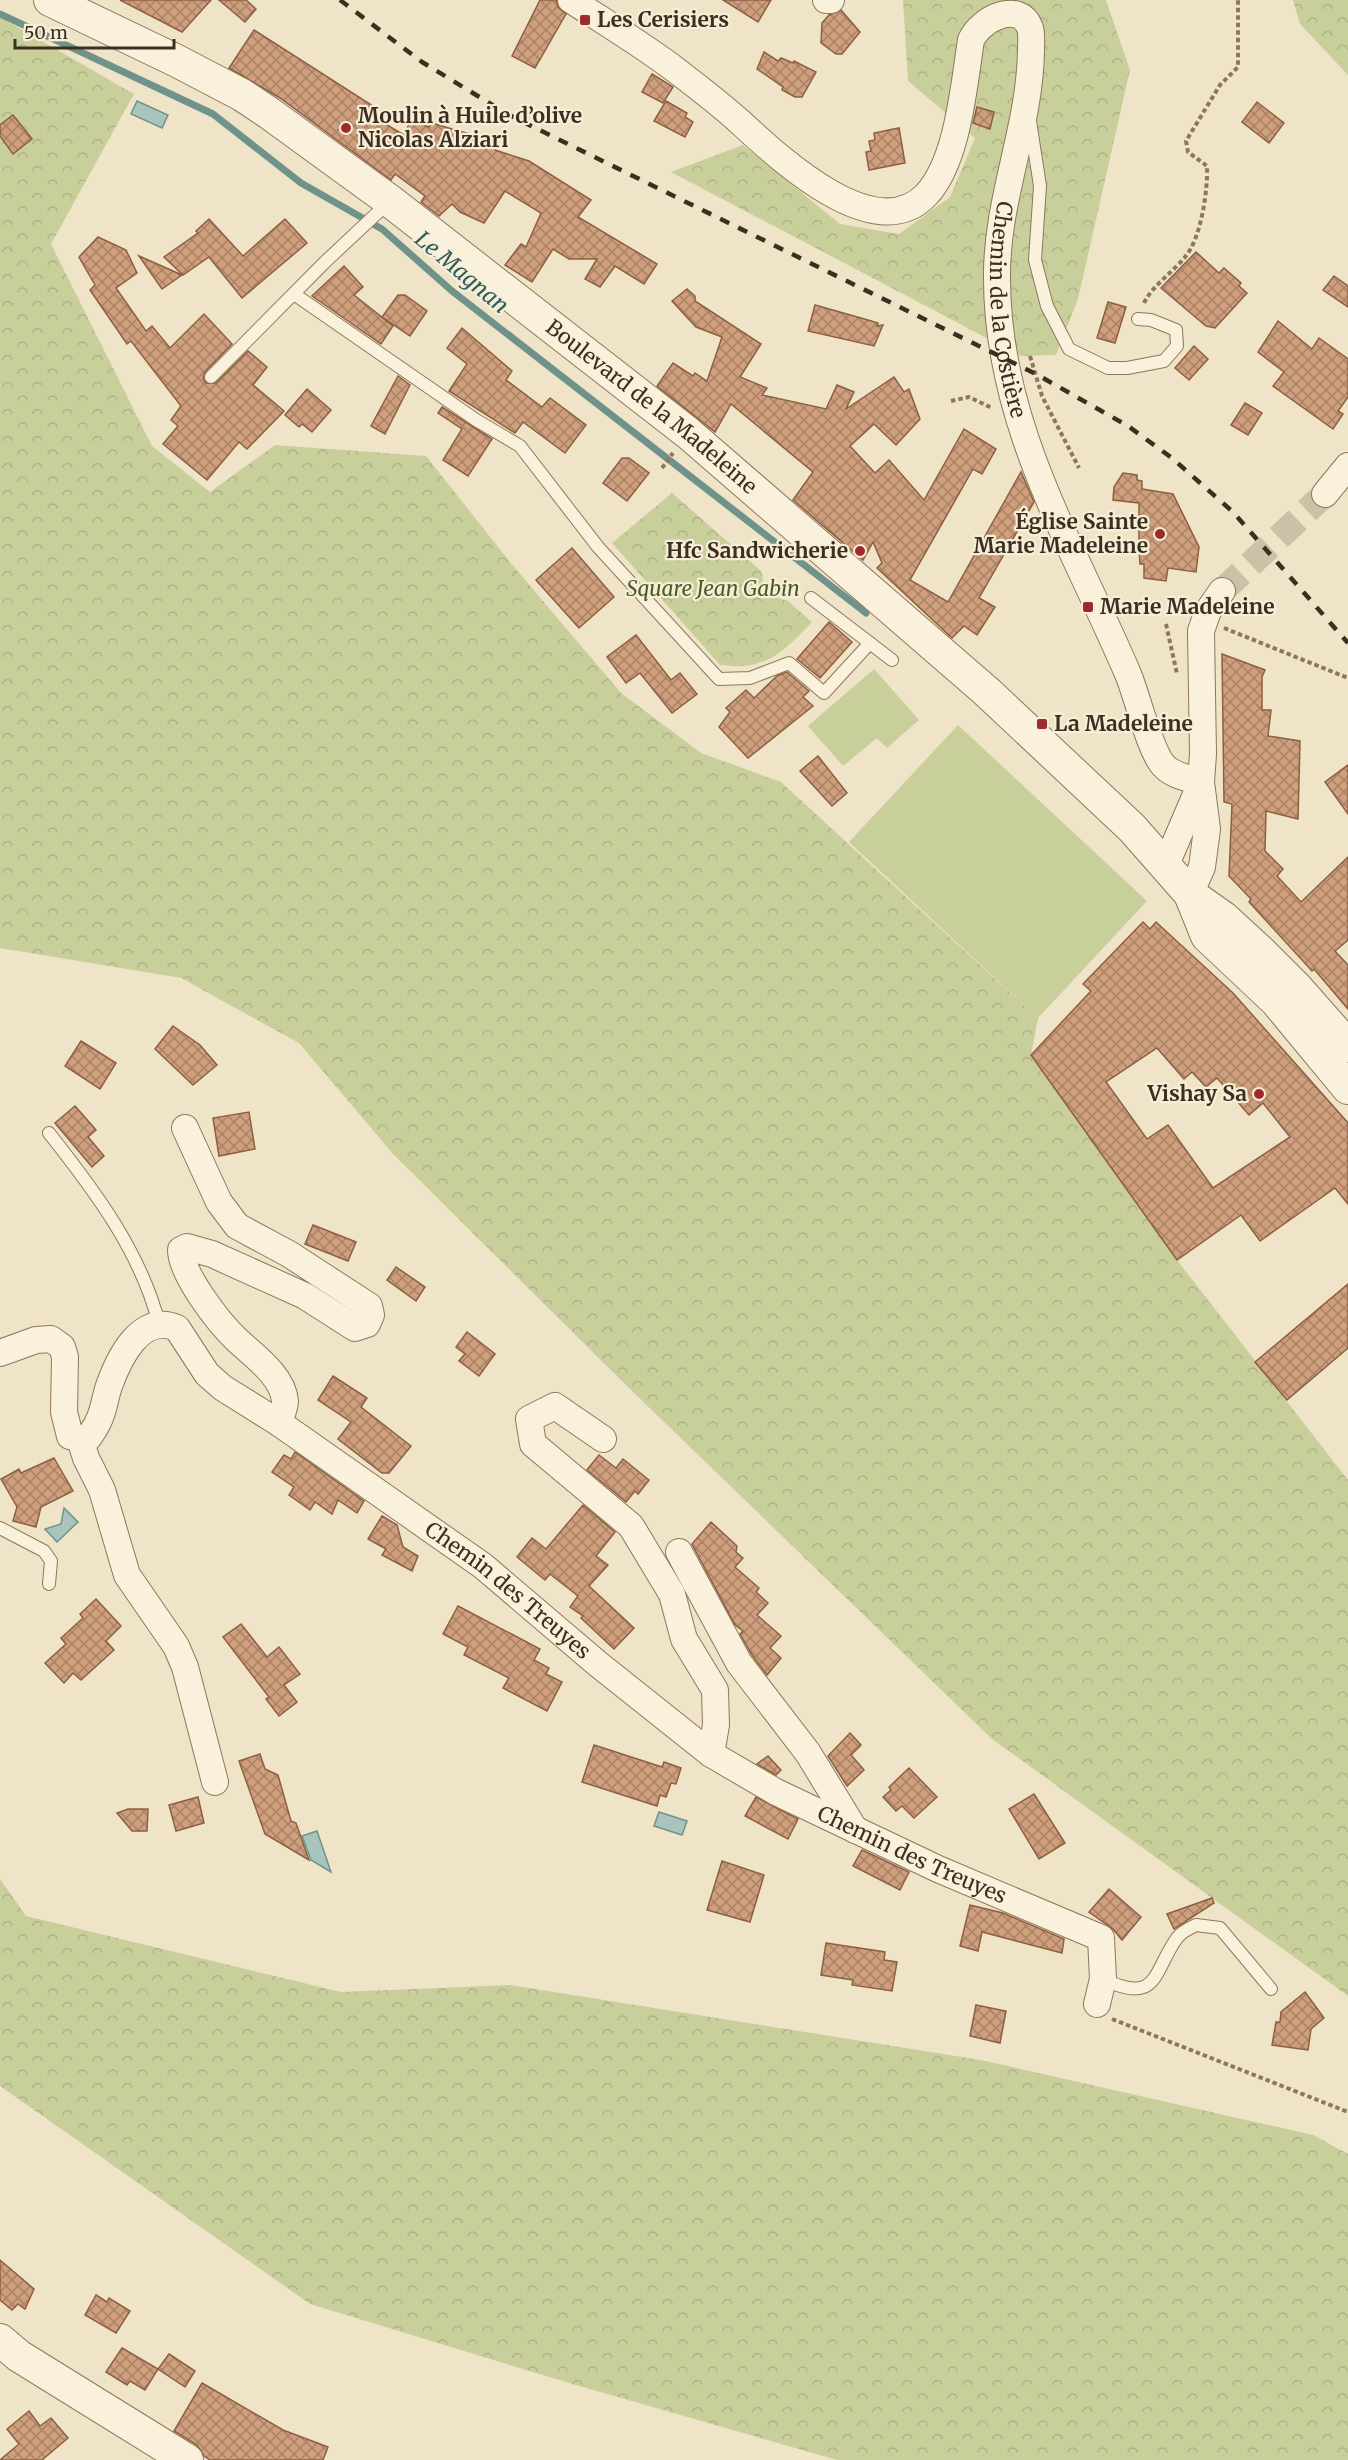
<svg xmlns="http://www.w3.org/2000/svg" width="1348" height="2460" font-family="Merriweather,serif">
<style>
.forest{fill:url(#forest-crowns)}
.pitch{fill:#c9cf9b}
.water{fill:#a9c4bc;stroke:#6f938a;stroke-width:1.5}
.lines{fill:none;stroke-linecap:round;stroke-linejoin:round}
.stream{stroke:#6f938a;stroke-width:7}
.building{fill:url(#building-cross-hatch);stroke:#8d5f41;stroke-width:1.5;fill-rule:evenodd}
.minor-tunnel{stroke:#ccc0a6;stroke-width:26;stroke-dasharray:26 13;stroke-linecap:butt}
.service-casing{stroke:#8d765c;stroke-width:14}
.minor-casing{stroke:#8d765c;stroke-width:28}
.tertiary-casing{stroke:#8d765c;stroke-width:34}
.path{stroke:#8d765c;stroke-width:4;stroke-dasharray:4.5 3;stroke-linecap:butt}
.service{stroke:#faf1dc;stroke-width:12}
.minor{stroke:#faf1dc;stroke-width:26}
.tertiary{stroke:#faf1dc;stroke-width:32}
.rail{stroke:#3d2e20;stroke-width:4.5;stroke-dasharray:10 10;stroke-linecap:butt}
.poi-dot{fill:#9e2a2b;stroke:#f7eed8;stroke-width:2}
.labels{text-anchor:middle;stroke-width:4.5;stroke-linejoin:round;paint-order:stroke}
.poi-label{font-size:21px;font-weight:bold;fill:#3d2e20;stroke:#f7eed8;text-anchor:start}
.street-label{font-size:21px;fill:#3d2e20;stroke:#f7eed8}
.park-label{font-size:21px;font-style:italic;fill:#4d5a26;stroke:#f7eed8}
.water-label{font-size:22px;font-style:italic;fill:#2f5d5a;stroke:#f7eed8}
</style>
<defs>
<pattern id="forest-crowns" width="20" height="18" patternUnits="userSpaceOnUse" patternTransform="scale(1.5)"><rect width="20" height="18" fill="#c9cf9b"/><path d="M2 6a3 3 0 1 1 6 0M12 15a3 3 0 1 1 6 0" fill="none" stroke="#aeb285"/></pattern>
<pattern id="building-cross-hatch" width="8" height="8" patternUnits="userSpaceOnUse" patternTransform="scale(1.5)"><rect width="8" height="8" fill="#cf9f7d"/><path d="M0 0l8 8M0 8l8-8" fill="none" stroke="#a98266"/></pattern>
</defs>
<rect width="100%" height="100%" fill="#f0e4c8"/>
<g class="forest">
<path d="M903 0H1106L1130 70 1078 299 1056 355 1021 356 671 172 743 145 840 224 899 234 950 197 975 138 908 81Z"/>
<path d="M1293 0H1348V75L1300 24Z"/>
<path d="M0 17 134 94 51 244 152 446 210 492 275 445 426 456 510 562 621 693 701 753 781 782 1038 1018 1031 1055 1177 1260 1348 1480V1996L992 1739 633 1392 393 1154 299 1043 181 978 0 948Z"/>
<path d="M672 493 761 571 763 578 759 592 788 601 812 622C782 653 766 671 720 665L612 543Z"/>
<path d="M0 1879 26 1916 341 1992 510 1985 981 2060 1313 2135 1348 2154V2460H837L569 2383 310 2304 0 2086Z"/>
</g>
<g class="pitch">
<path d="M874 669 919 720 887 748 877 738 843 766 808 726Z"/>
<path d="M958 725 1147 901 1038 1018 849 842Z"/>
</g>
<g class="water">
<path d="M137 101 168 115 162 128 131 114Z"/>
<path d="M64 1508 78 1522 57 1542 45 1529 61 1524Z"/>
<path d="M659 1812 687 1821 682 1835 654 1826Z"/>
<path d="M317 1831 331 1872 311 1860 302 1836Z"/>
</g>
<g class="lines">
<path class="stream" d="M0 14 213 114 301 183 382 229 452 291 866 613"/>
</g>
<g class="building">
<path d="M120 0H211L182 32Z"/>
<path d="M219 0H246L256 9 245 22Z"/>
<path d="M540 0H556L558 7 566 14 535 68 512 56Z"/>
<path d="M723 0H771L758 22Z"/>
<path d="M841 10 860 32 842 54H836L821 43 822 23 829 15Z"/>
<path d="M254 30 373 106 382 122 404 135 411 120 429 127 431 123 498 142 495 150 529 161 591 200 578 217 657 264 644 284 615 266 600 287 585 279 597 259H569L553 249 532 282 505 265 521 244 526 247 541 213 505 191 484 223 460 212 452 204 439 216 421 202 425 196 395 174 391 180 280 98 229 68Z"/>
<path d="M764 52 778 61 781 58 793 63 794 61 816 72 802 97H795L782 90 783 87 757 69Z"/>
<path d="M652 74 673 87 663 103 642 92Z"/>
<path d="M666 101 687 113 685 117 693 122 685 137 654 121Z"/>
<path d="M1257 102 1284 123 1269 143 1242 122Z"/>
<path d="M977 107 994 112 990 129 973 123Z"/>
<path d="M13 115 32 139 13 154 0 136V125Z"/>
<path d="M899 128 905 163 869 170 866 152 871 151 869 141 875 140 874 133Z"/>
<path d="M209 219 243 256 285 219 307 243 242 298 209 257 183 275 164 257 198 233 196 231Z"/>
<path d="M98 237 126 250 137 273 116 288 146 331 152 326 170 348 204 314 232 344 205 372 203 379 206 383H216L248 351 267 367 253 385 284 411 247 449 239 442 207 480 163 444 178 426 171 420 181 406 131 341 127 344 90 290 95 285 79 257Z"/>
<path d="M1196 252 1219 273 1224 268 1241 283 1239 286 1247 293 1215 328 1206 326 1161 288Z"/>
<path d="M139 256 182 275 162 289Z"/>
<path d="M344 266 363 287 354 295 393 326 381 344 312 296Z"/>
<path d="M1334 276 1348 286V307L1323 290Z"/>
<path d="M687 289 695 296V301L761 344 740 377 767 388 762 395 826 409 837 385 854 392 846 409 894 377 904 392 909 389 920 419 896 445 874 424 850 446 875 473 889 460 924 500 964 429 996 449 982 474 973 469 910 580 948 602 1021 472 1034 502 979 598 995 607 977 635 964 626 952 638 877 568 882 563 873 542 863 560 793 500 813 472 731 404 715 432 657 386 673 363 693 376 695 373 707 381 722 337 696 327 672 301Z"/>
<path d="M398 295H405L427 311 410 336 382 317Z"/>
<path d="M1108 302 1126 307 1115 343 1097 338Z"/>
<path d="M815 305 861 318 878 323 877 326 883 325 874 346 808 331Z"/>
<path d="M1278 321 1312 349 1319 338 1348 359V397L1338 411 1343 414 1333 429 1273 386 1284 372 1258 352Z"/>
<path d="M462 328 512 371 506 380 542 407 550 398 586 425 565 453 523 422 515 433 449 391 467 364 447 348Z"/>
<path d="M1194 346 1208 359 1189 380 1175 368Z"/>
<path d="M398 376 410 385 385 434 371 426Z"/>
<path d="M307 389 331 410 312 432 302 424 299 427 285 415Z"/>
<path d="M1245 403 1262 413 1248 435 1231 425Z"/>
<path d="M442 407 492 439 468 476 443 460 462 429 438 413Z"/>
<path d="M622 458H629L649 473 627 501 603 483Z"/>
<path d="M1123 473 1137 475V480L1142 481V489L1173 494 1199 547 1196 572 1168 568 1166 581 1144 578V564H1140L1139 548V503L1113 500 1114 487Z"/>
<path d="M572 548 614 597 579 628 536 580Z"/>
<path d="M829 622 852 642 820 678 797 659Z"/>
<path d="M636 635 671 680 680 673 697 694 672 713 640 673 626 683 607 657Z"/>
<path d="M1222 654 1265 670 1262 677V710H1271L1268 736 1300 741 1298 819 1266 811 1265 851 1283 869 1277 876 1301 902 1348 857V940L1335 951 1348 965V1009L1314 969 1312 971 1249 902 1251 899 1229 876 1232 804 1224 802Z"/>
<path d="M787 672 809 691 803 697 813 706 748 758 719 727 730 712 726 708 746 690 754 698 777 676Z"/>
<path d="M818 756 847 793 832 806 800 771Z"/>
<path d="M1348 765V814L1325 782Z"/>
<path d="M1143 922 1150 929 1156 922 1233 993 1348 1123V1204L1335 1188 1260 1241 1241 1215 1177 1260 1031 1055 1091 991 1083 984ZM1157 1048 1184 1079 1192 1072 1206 1087 1217 1078 1249 1115 1263 1103 1290 1137 1213 1188 1168 1125 1147 1139 1106 1082Z"/>
<path d="M173 1026 200 1045 217 1065 193 1085 155 1049Z"/>
<path d="M81 1041 116 1063 100 1089 65 1066Z"/>
<path d="M75 1106 96 1130 88 1137 104 1156 92 1167 55 1123Z"/>
<path d="M249 1112 255 1149 219 1156 213 1118Z"/>
<path d="M313 1225 356 1242 348 1261 305 1244Z"/>
<path d="M396 1267 425 1287 416 1301 387 1280Z"/>
<path d="M1348 1284V1348L1287 1400 1255 1362Z"/>
<path d="M467 1332 495 1354 479 1376 459 1361 465 1354 456 1347Z"/>
<path d="M333 1376 367 1398 361 1407 411 1446 389 1473H382L338 1439 351 1422 318 1400Z"/>
<path d="M295 1452 364 1501 357 1513 338 1500 332 1514 315 1502 310 1510 289 1495 294 1487 272 1472 284 1455 291 1459Z"/>
<path d="M599 1455 616 1468 623 1459 649 1480 638 1494 635 1491 626 1502 587 1470Z"/>
<path d="M54 1458 73 1491 41 1507 36 1527 13 1521 17 1507 1 1479 19 1469 21 1473Z"/>
<path d="M583 1505 615 1532 596 1556 608 1565 589 1586 634 1628 614 1649 581 1618 583 1616 570 1607 578 1596 550 1574 545 1580 517 1557 532 1538 546 1549Z"/>
<path d="M382 1516 397 1525 403 1547 418 1556 412 1571 382 1555 386 1549 368 1539Z"/>
<path d="M711 1522 737 1546 736 1552 743 1558 735 1567 759 1588 756 1592 768 1603 757 1615 781 1636 770 1648 781 1658 767 1675 752 1655 740 1634 743 1631 735 1625 692 1544Z"/>
<path d="M96 1599 121 1626 106 1641 114 1650 81 1680 73 1673 64 1683 45 1663 66 1644 61 1638 83 1618 80 1614Z"/>
<path d="M458 1606 540 1649 534 1660 549 1668 546 1674 562 1682 547 1711 503 1688 509 1678 464 1655 468 1647 443 1634Z"/>
<path d="M241 1624 267 1657 279 1647 300 1674 284 1685 297 1702 279 1716 266 1699 269 1697 223 1637Z"/>
<path d="M850 1733 861 1745 851 1755 864 1770 847 1786 828 1756Z"/>
<path d="M594 1745 662 1767 664 1762 681 1768 676 1784 671 1783 666 1797 660 1795 657 1806 582 1782Z"/>
<path d="M260 1754 265 1769 278 1775 291 1821 296 1823 309 1860 265 1834 239 1761Z"/>
<path d="M768 1756 781 1770 776 1775 757 1764Z"/>
<path d="M909 1768 937 1797 914 1818 902 1806 896 1811 883 1797 891 1790 889 1787Z"/>
<path d="M1034 1794 1065 1843 1039 1859 1009 1809Z"/>
<path d="M198 1797 204 1823 176 1831 169 1805Z"/>
<path d="M756 1797 798 1819 788 1839 745 1816Z"/>
<path d="M128 1809H148L147 1831H132L117 1813Z"/>
<path d="M862 1850 909 1872 900 1890 853 1866Z"/>
<path d="M722 1861 764 1875 750 1922 707 1910Z"/>
<path d="M1109 1889 1141 1917 1122 1940 1113 1929 1089 1912Z"/>
<path d="M1212 1898 1214 1903 1174 1929 1167 1914Z"/>
<path d="M970 1905 1003 1913 1064 1939 1062 1953 982 1932 978 1951 960 1946Z"/>
<path d="M826 1943 885 1952 884 1960 897 1962 892 1991 852 1985 853 1980 821 1975Z"/>
<path d="M1305 1992 1324 2018 1311 2029 1308 2050 1272 2045 1276 2022H1280L1281 2012Z"/>
<path d="M976 2005 1006 2011 1000 2043 970 2036Z"/>
<path d="M0 2260 34 2289 25 2309 18 2304 12 2310 0 2300Z"/>
<path d="M96 2295 107 2302 109 2298 130 2311 116 2333 85 2315Z"/>
<path d="M122 2348 158 2369 145 2390 130 2381 127 2385 106 2372Z"/>
<path d="M169 2354 195 2371 185 2387 158 2369Z"/>
<path d="M202 2383 283 2430 328 2447 323 2460H210L204 2456 197 2445 174 2431Z"/>
<path d="M29 2411 40 2426 51 2418 68 2438 42 2460H0L19 2444 7 2429Z"/>
</g>
<g class="lines">
<path class="minor-tunnel" d="M1222 591 1325 494"/>
<g class="service-casing">
<g id="service">
<path d="M1030 121 1040 186 1035 260 1047 306 1069 349 1108 368H1127L1164 361 1177 346 1176 330 1151 320 1138 319"/>
<path d="M294 294 476 420 520 446 598 547 719 679 750 678 789 663 824 693 870 643"/>
<path d="M211 377 325 262 389 202"/>
<path d="M811 598 892 660"/>
<path d="M49 1133C94 1190 141 1252 159 1324"/>
<path d="M0 1528 44 1551 51 1561 49 1584"/>
<path d="M1103 1979C1159 2006 1153 1971 1177 1938 1181 1932 1190 1928 1196 1925L1220 1928 1271 1989"/>
</g>
</g>
<g class="minor-casing">
<g id="minor">
<path id="s1" d="M571 0C606 23 643 45 677 71 698 87 720 104 740 122 777 156 875 249 926 195 958 162 964 84 971 40 981 18 1020 0 1030 28 1032 34 1031 43 1031 50 1030 128 996 200 997 278 997 424 1072 543 1128 674 1137 695 1150 752 1164 766 1173 776 1189 778 1201 782"/>
<path d="M826 0H831"/>
<path d="M1325 494 1348 466"/>
<path d="M1165 867 1200 785"/>
<path d="M1190 894 1202 867 1207 829 1201 782 1203 754 1201 631 1208 611 1222 591"/>
<path d="M185 1128 219 1202 237 1226 289 1254 369 1306 371 1315 367 1324 355 1328 305 1296 212 1254 187 1247 181 1250C181 1274 219 1323 237 1340 253 1355 283 1376 285 1401 285 1407 281 1417 279 1423"/>
<path id="s2" d="M0 1353 36 1340 51 1339 62 1347 65 1357 64 1412 70 1436 80 1439 89 1437C92 1432 96 1427 98 1422 104 1411 105 1397 109 1386 119 1358 141 1312 177 1328L207 1374 223 1388 279 1423 483 1566 598 1664 711 1754 776 1792 938 1869 1101 1938 1103 1979 1097 2004"/>
<path d="M80 1439 86 1458 102 1490 127 1575 176 1646 185 1667 215 1782"/>
<path d="M603 1439 555 1406 529 1419 533 1444 631 1526 672 1594 684 1639 715 1690 716 1725 711 1754"/>
<path d="M679 1552 739 1663 808 1753 855 1830"/>
</g>
</g>
<g class="tertiary-casing">
<g id="tertiary">
<path id="s3" d="M50 0 177 61 242 95 269 113 390 201 688 433 986 691 1132 828 1190 894 1224 918 1261 952 1297 988 1348 1046"/>
<path d="M1190 894 1207 936 1276 1001 1348 1088"/>
<path d="M0 2340 19 2356 187 2460"/>
</g>
</g>
<g class="path">
<path d="M1144 303C1152 286 1173 272 1185 257 1201 239 1208 190 1207 166L1188 152 1186 141 1220 85 1238 67V0"/>
<path d="M1030 356 1042 396 1079 468"/>
<path d="M951 401 969 397 992 408"/>
<path d="M662 468 673 453"/>
<path d="M1094 549 1139 548"/>
<path d="M761 585 796 594"/>
<path d="M1166 624 1177 674"/>
<path d="M1224 628 1348 678"/>
<path d="M1112 2019 1348 2112"/>
</g>
<use href="#service" class="service"/>
<use href="#minor" class="minor"/>
<use href="#tertiary" class="tertiary"/>
<path class="rail" d="M340 0 422 62 509 115 1036 374 1128 426 1172 458 1233 512 1348 643"/>
</g>
<g class="poi-dot">
<rect x="579" y="14" width="12" height="12" rx="3"/>
<circle cx="346" cy="128" r="6"/>
<circle cx="1160" cy="534" r="6"/>
<circle cx="860" cy="551" r="6"/>
<rect x="1082" y="601" width="12" height="12" rx="3"/>
<rect x="1036" y="718" width="12" height="12" rx="3"/>
<circle cx="1259" cy="1094" r="6"/>
</g>
<g class="labels">
<g class="poi-label">
<text x="597" y="27">Les Cerisiers</text>
<text x="358" y="123">Moulin à Huile d’olive<tspan x="358" dy="24">Nicolas Alziari</tspan></text>
<text x="1148" y="529" text-anchor="end">Église Sainte<tspan x="1148" dy="24">Marie Madeleine</tspan></text>
<text x="848" y="558" text-anchor="end">Hfc Sandwicherie</text>
<text x="1100" y="614">Marie Madeleine</text>
<text x="1054" y="731">La Madeleine</text>
<text x="1247" y="1101" text-anchor="end">Vishay Sa</text>
</g>
<g class="street-label">
<text dy="7" stroke="none"><textPath href="#s1" startOffset="952">Chemin de la Costière</textPath></text>
<text dy="7" stroke="none"><textPath href="#s3" startOffset="729">Boulevard de la Madeleine</textPath></text>
<text dy="7" stroke="none"><textPath href="#s2" startOffset="759">Chemin des Treuyes</textPath></text>
<text dy="7" stroke="none"><textPath href="#s2" startOffset="1245">Chemin des Treuyes</textPath></text>
</g>
<g class="park-label">
<text x="713" y="596">Square Jean Gabin</text>
</g>
<g class="water-label">
<text transform="translate(462 272) rotate(40)" y="8">Le Magnan</text>
</g>
</g>
<path d="M15 39v9h159v-9" fill="none" stroke="#3d2e20" stroke-width="3"/>
<text x="24" y="39" font-size="18" fill="#3d2e20" stroke="#f7eed8" stroke-width="4.5" paint-order="stroke">50 m</text>
</svg>
